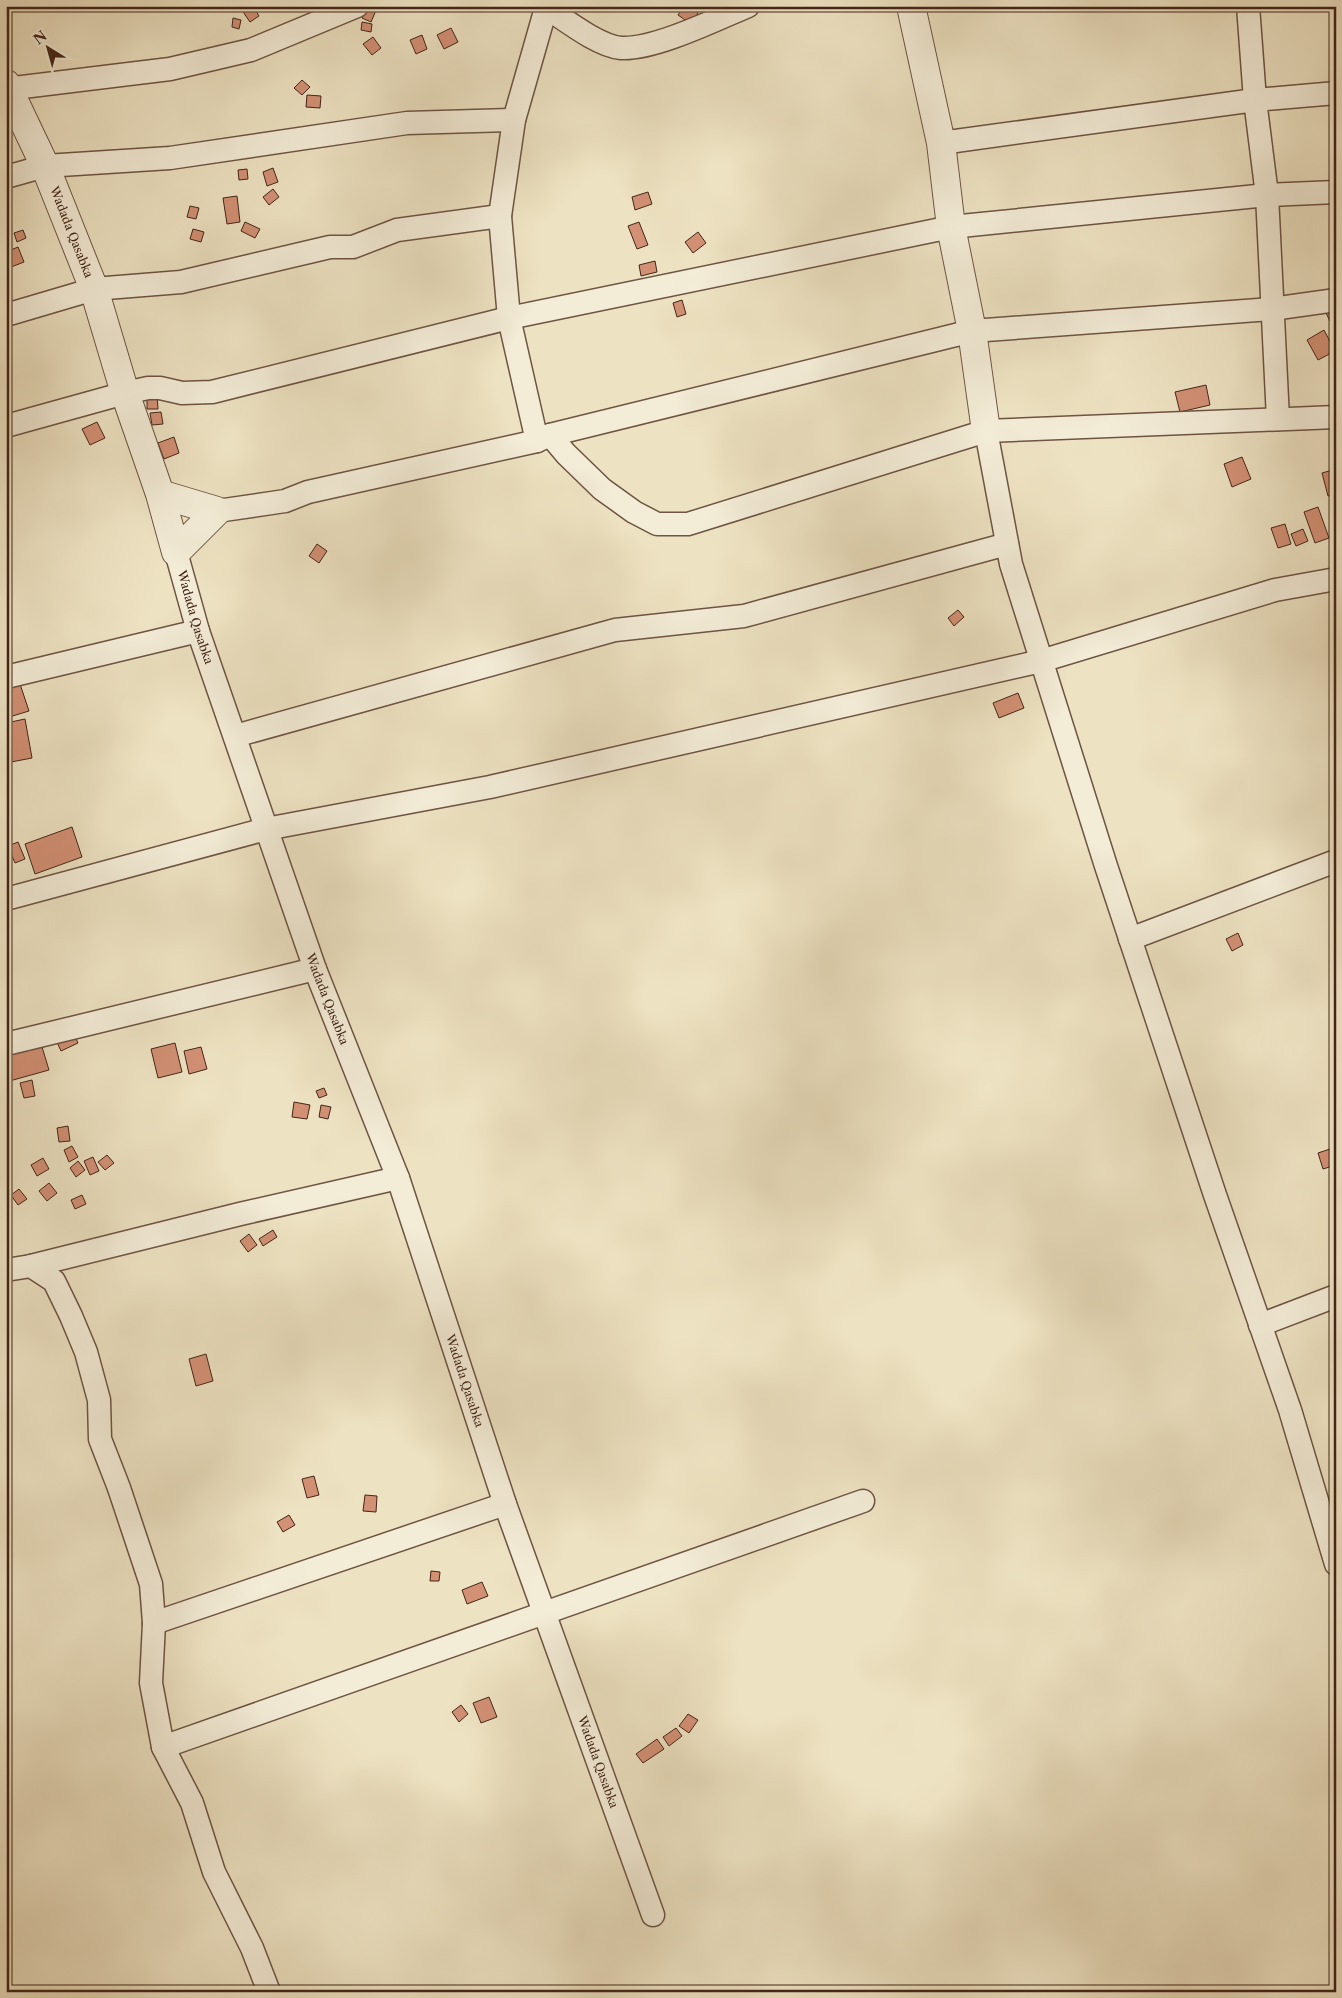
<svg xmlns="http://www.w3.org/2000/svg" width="1342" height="1998" font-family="'Libre Caslon Text',serif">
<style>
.building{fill:#d29074;stroke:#432519}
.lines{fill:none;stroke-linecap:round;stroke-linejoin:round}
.minor-casing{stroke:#6e5443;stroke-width:25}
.tertiary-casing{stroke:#6e5443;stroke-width:30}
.minor{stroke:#f3ecd7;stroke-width:22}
.tertiary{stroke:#f3ecd7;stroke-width:28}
.labels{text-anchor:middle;stroke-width:4;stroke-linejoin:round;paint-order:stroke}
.street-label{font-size:12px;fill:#432519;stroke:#f3ecd7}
</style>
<rect width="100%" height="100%" fill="#ede2c2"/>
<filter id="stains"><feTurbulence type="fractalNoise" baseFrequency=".004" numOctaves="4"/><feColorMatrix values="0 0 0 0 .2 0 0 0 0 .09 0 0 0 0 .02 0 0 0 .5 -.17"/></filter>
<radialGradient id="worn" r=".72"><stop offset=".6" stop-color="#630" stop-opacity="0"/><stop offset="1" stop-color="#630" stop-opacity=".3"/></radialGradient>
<g class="building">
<path d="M239 6H253L259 16 250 22Z"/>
<path d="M367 6 377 8 371 22 362 18Z"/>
<path d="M684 6H688L698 13 691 24 678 15Z"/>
<path d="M233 18 241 20 239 29 232 27Z"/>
<path d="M362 22 372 24 371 32 361 30Z"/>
<path d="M451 28 458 42 444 49 437 35Z"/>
<path d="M422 35 427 49 416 54 410 40Z"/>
<path d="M373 37 381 48 372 55 363 44Z"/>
<path d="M302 80 310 87 302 95 294 88Z"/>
<path d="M307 95 321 96 320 108 306 107Z"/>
<path d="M273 168 278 182 267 186 263 172Z"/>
<path d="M247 169 248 179 239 180 238 170Z"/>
<path d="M273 189 279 197 269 205 263 197Z"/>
<path d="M648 192 652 204 635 210 632 197Z"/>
<path d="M237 196 240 222 227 224 223 198Z"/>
<path d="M190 206 199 208 196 219 187 217Z"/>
<path d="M245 222 260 229 255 238 241 231Z"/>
<path d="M639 222 648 245 637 249 628 226Z"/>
<path d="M193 229 204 232 201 242 190 239Z"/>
<path d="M23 230 26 238 17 242 14 233Z"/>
<path d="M698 232 706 243 693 253 685 242Z"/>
<path d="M18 247 24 262 6 269V252Z"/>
<path d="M655 261 657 272 641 276 639 265Z"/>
<path d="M682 300 686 314 677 317 673 303Z"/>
<path d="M1336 307V321L1331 323 1325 311Z"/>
<path d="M1324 330 1335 351 1318 360 1307 340Z"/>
<path d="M1206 385 1210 405 1180 412 1175 392Z"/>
<path d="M147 394H157L158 409H147Z"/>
<path d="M161 412 163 424 152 425 150 413Z"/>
<path d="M97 422 105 438 90 445 82 429Z"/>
<path d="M174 437 179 453 164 459 158 443Z"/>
<path d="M1242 457 1251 479 1232 487 1224 464Z"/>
<path d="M1336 469V494L1328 496 1322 473Z"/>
<path d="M1318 507 1329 538 1315 543 1304 512Z"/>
<path d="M1285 524 1291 544 1278 548 1271 528Z"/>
<path d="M1303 529 1308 541 1296 546 1291 534Z"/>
<path d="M317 544 327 551 319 563 309 556Z"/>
<path d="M958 610 964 617 954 626 948 618Z"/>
<path d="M20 684 29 711 6 718V688Z"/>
<path d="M1018 693 1024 708 999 718 993 703Z"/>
<path d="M25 719 32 758 6 763V723Z"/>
<path d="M72 827 82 857 35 874 25 844Z"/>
<path d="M18 842 25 859 15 863 8 846Z"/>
<path d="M1238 933 1243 945 1232 951 1226 939Z"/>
<path d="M73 1032 78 1043 61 1051 56 1040Z"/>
<path d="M39 1037 49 1070 6 1082V1047Z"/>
<path d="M175 1043 182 1072 158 1078 151 1049Z"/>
<path d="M201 1047 207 1069 189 1074 184 1051Z"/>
<path d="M32 1080 35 1096 24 1098 20 1083Z"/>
<path d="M324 1088 327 1095 319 1098 316 1091Z"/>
<path d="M294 1102 310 1105 307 1119 292 1117Z"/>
<path d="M321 1105 331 1107 328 1119 319 1117Z"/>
<path d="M68 1126 70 1141 59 1142 57 1128Z"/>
<path d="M72 1146 78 1157 69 1162 64 1150Z"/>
<path d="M1336 1147V1165L1323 1169 1318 1153Z"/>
<path d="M107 1155 114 1163 105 1170 98 1162Z"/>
<path d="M93 1157 99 1171 90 1175 84 1161Z"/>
<path d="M43 1158 49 1169 37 1176 31 1165Z"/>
<path d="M78 1161 85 1170 76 1177 70 1168Z"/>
<path d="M49 1183 57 1193 47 1201 39 1191Z"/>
<path d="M19 1189 27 1199 18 1205 11 1195Z"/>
<path d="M82 1195 86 1204 75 1209 71 1200Z"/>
<path d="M273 1230 277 1237 263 1246 259 1239Z"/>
<path d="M249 1234 257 1245 248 1252 240 1241Z"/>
<path d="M206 1354 213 1381 196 1386 189 1359Z"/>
<path d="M314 1476 319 1495 307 1498 302 1479Z"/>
<path d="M365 1495 377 1496 376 1512 363 1511Z"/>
<path d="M289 1515 295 1525 283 1532 277 1522Z"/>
<path d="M431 1571 440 1572 439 1581H430Z"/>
<path d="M482 1582 488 1596 467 1604 462 1590Z"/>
<path d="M489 1697 497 1717 481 1723 473 1703Z"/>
<path d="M461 1705 468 1714 459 1722 452 1712Z"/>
<path d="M688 1714 698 1720 689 1733 679 1726Z"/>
<path d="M676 1728 682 1736 669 1746 663 1737Z"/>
<path d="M657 1739 664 1749 643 1763 636 1754Z"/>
</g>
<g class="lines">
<g class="minor-casing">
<g id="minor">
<path d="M544 6C564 19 598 46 621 48 654 50 717 19 748 6"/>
<path d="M6 89 170 69 251 50 357 6"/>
<path d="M941 143 1255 100 1248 6"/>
<path d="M6 177 45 166 170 158 407 123 514 120"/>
<path d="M6 315 94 289 181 282 330 247H353L397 230 500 216"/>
<path d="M1278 419 1267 195 1255 100 1336 93"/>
<path d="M6 426 125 393 148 388H160L182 393 212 392 509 318 951 227 1267 195 1336 192"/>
<path d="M986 431 1011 564 1106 866 1215 1195 1290 1410 1336 1564"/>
<path d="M550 435 972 331 1272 309 1336 300"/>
<path d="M537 441 509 318 500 216 514 120 546 8"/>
<path d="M217 511 285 501 308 492 537 441 550 435 566 454 602 489 634 512 657 524H688L986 431 1336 417"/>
<path id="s1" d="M176 552 198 631 315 969 398 1178 505 1504 653 1915"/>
<path d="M6 677 198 631"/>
<path d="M235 736 615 630 744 616 1007 544"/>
<path d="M6 899 266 829 490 787 1041 661 1275 590 1336 579"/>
<path d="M1130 939 1336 861"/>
<path d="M6 1044 315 969"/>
<path d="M31 1266 240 1214 398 1178"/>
<path d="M6 1270 31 1266 54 1281 71 1316 86 1352 99 1400 100 1439 119 1488 151 1584 154 1623 151 1683 163 1747 192 1803 214 1872 252 1948 269 1992"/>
<path d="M1260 1325 1336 1296"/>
<path d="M154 1623 505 1504"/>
<path d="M163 1747 863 1501"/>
</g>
</g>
<g class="tertiary-casing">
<g id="tertiary">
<path d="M911 6 941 143 951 227 972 331 986 431"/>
<path id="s2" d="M6 84 45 166 94 289 125 393 160 494 176 552 217 511 160 494"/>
</g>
</g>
<use href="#minor" class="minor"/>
<use href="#tertiary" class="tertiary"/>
</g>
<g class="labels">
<g class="street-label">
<text dy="4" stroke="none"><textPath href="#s2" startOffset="162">Wadada Qasabka</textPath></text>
<text dy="4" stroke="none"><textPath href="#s1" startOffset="68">Wadada Qasabka</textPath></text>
<text dy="4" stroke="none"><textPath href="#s1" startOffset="472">Wadada Qasabka</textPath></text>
<text dy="4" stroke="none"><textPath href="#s1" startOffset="878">Wadada Qasabka</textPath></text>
<text dy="4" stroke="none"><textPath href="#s1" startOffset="1282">Wadada Qasabka</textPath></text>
</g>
</g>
<rect width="1342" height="1998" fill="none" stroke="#ede2c2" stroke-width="25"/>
<rect x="8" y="8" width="1327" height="1983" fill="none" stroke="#432519" stroke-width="2.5"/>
<rect x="12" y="12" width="1317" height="1973" fill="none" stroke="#432519"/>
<g transform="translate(48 48) rotate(323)" stroke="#f3ecd7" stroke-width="4" paint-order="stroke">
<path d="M0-4L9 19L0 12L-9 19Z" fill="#432519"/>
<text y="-8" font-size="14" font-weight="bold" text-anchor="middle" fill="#432519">N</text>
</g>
<rect width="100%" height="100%" filter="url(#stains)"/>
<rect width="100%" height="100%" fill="url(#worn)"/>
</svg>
